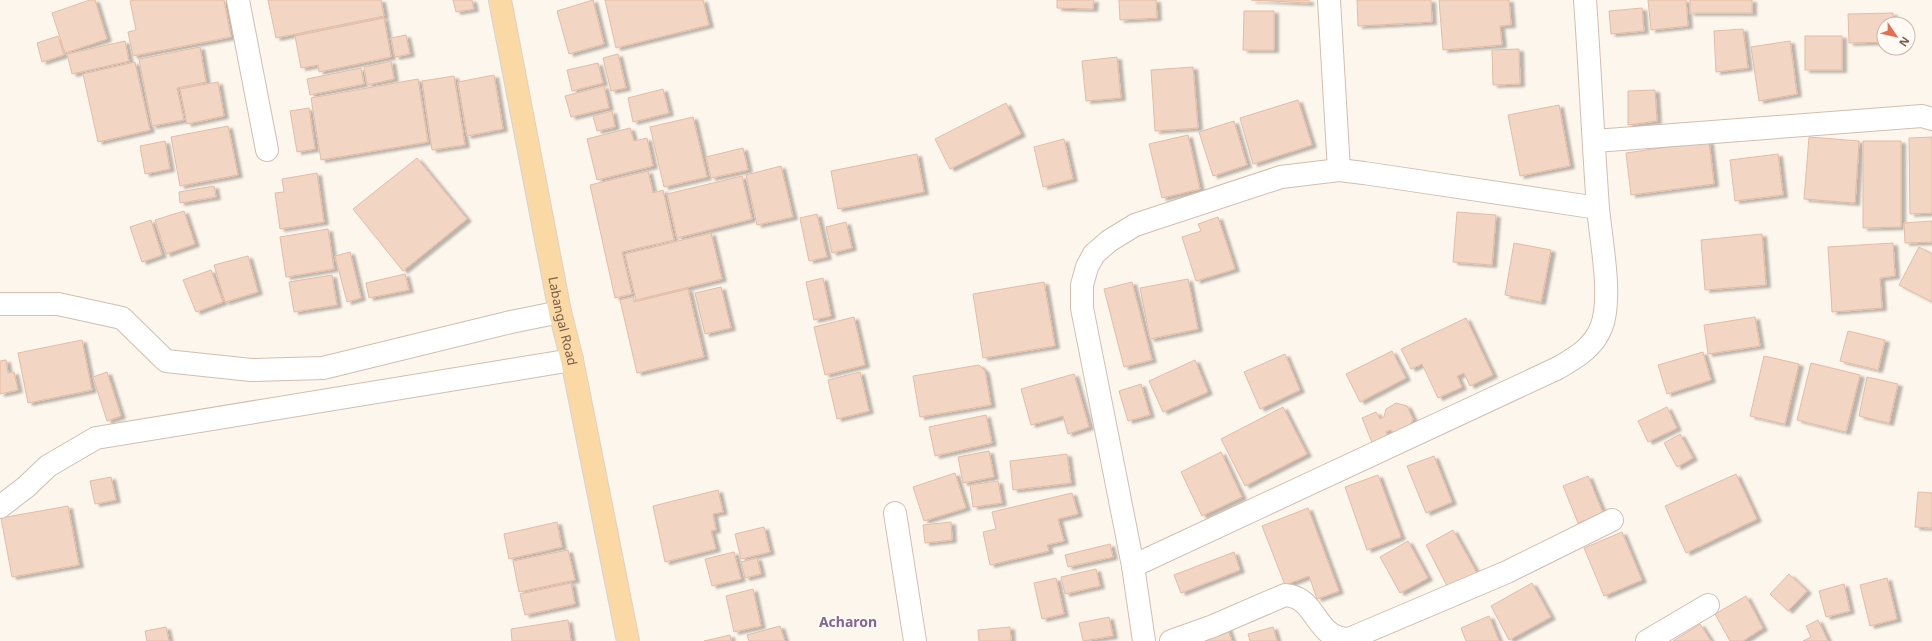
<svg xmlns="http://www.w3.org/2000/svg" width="1932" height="641" font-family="'Noto Sans',sans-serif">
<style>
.building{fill:#f3d5c3;stroke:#e6bba3;filter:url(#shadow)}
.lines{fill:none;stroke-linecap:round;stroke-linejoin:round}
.minor-casing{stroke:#d1beb0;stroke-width:24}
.major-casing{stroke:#dad1cd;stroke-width:24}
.minor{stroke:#fff;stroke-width:22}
.major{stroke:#fbd9a5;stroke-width:22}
.labels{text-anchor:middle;stroke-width:3.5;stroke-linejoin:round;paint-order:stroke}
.street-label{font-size:13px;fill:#7a5c4d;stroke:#fffaf3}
.neighbourhood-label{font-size:14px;font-weight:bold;fill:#846695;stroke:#fffaf3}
</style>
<defs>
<filter id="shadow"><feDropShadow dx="4.5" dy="2.5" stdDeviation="1" flood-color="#0004"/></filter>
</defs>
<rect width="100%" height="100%" fill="#fdf6ec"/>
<g class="building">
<path d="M90 0H95L107 39 65 53 52 13Z"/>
<path d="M135 0H224L231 37 133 56 128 32 136 30 130 1Z"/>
<path d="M268 0H381L384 16 276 38Z"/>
<path d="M453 0H472L474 9 456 12Z"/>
<path d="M593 0 604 44 569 54 557 11Z"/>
<path d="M605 0H703L709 25 616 48Z"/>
<path d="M1057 0H1094L1093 9 1057 8Z"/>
<path d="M1119 0H1156L1157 18 1120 20Z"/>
<path d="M1251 0H1309V3Z"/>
<path d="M1357 0H1431L1432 22 1358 26Z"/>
<path d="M1439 0H1509L1511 25 1500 26 1502 45 1443 50Z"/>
<path d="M1648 0H1686L1688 26 1651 30Z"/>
<rect x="1690" y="0" width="62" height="13"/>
<path d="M1642 8 1644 31 1611 34 1609 11Z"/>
<path d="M1244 11H1274V50H1243Z"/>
<path d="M1893 13V24H1884V42L1849 43 1848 14Z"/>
<path d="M384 18 391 57 319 72 318 65 301 68 295 36Z"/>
<path d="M1743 29 1748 68 1716 72 1714 31Z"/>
<path d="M406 35 410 54 395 57 391 38Z"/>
<path d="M58 36 64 55 42 62 37 43Z"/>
<rect x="1805" y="36" width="37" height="34"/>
<path d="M125 41 129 61 72 74 67 54Z"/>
<path d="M1790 41 1797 94 1759 101 1751 47Z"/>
<path d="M200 47 206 82 177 88 184 120 152 126 139 59Z"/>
<path d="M1519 49 1520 84 1493 85 1492 50Z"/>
<path d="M618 54 626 88 611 91 603 58Z"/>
<path d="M1117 57 1121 98 1086 101 1082 61Z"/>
<path d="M391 61 394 79 367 85 364 67Z"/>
<path d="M135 62 150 130 98 142 83 74Z"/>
<path d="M598 63 603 83 572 91 567 70Z"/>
<path d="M1193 67 1198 128 1155 131 1151 70Z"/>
<path d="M361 68 364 84 310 95 307 79Z"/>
<path d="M494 75 503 129 467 136 458 82Z"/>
<path d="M454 76 465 145 432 150 422 81Z"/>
<path d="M418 79 428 142 321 160 311 98Z"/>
<path d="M218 82 224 116 187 124 180 89Z"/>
<path d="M604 86 609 108 571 117 565 96Z"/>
<path d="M663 89 669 113 633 122 628 98Z"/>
<path d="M1655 90 1657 121 1628 125V91Z"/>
<path d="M1298 100 1312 145 1253 164 1240 118Z"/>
<path d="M1006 103 1021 134 950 169 935 139Z"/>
<path d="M1559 105 1570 166 1520 176 1508 115Z"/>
<path d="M309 108 315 149 297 152 290 111Z"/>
<path d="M612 111 615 127 597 131 593 116Z"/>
<path d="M693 117 707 177 664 187 650 127Z"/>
<path d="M1234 121 1247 165 1213 176 1199 132Z"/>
<path d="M228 126 238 175 180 186 171 137Z"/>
<path d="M630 128 634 141 647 138 653 166 597 180 587 139Z"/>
<path d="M1188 135 1200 189 1162 198 1149 144Z"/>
<path d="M1809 137 1859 141 1855 203 1804 199Z"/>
<path d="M1932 137V213L1910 214 1909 138Z"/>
<path d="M1064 139 1073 179 1043 187 1034 147Z"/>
<path d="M165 141 170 169 145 174 140 146Z"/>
<path d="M1709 141 1714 184 1631 195 1626 153Z"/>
<path d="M1863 141H1901V227L1863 228Z"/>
<path d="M743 148 748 170 711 178 706 157Z"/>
<path d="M917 154 924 192 838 209 831 171Z"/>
<path d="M1778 154 1783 195 1735 201 1730 160Z"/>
<path d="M417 158 467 219 403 271 353 209Z"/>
<path d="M781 166 793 217 757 225 746 175Z"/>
<path d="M648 171 653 193 663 190 674 240 622 252 632 294 615 298 590 185Z"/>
<path d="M317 173 324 222 280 229 275 193 284 192 282 179Z"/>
<path d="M742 176 752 219 677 238 667 194Z"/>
<path d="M214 186 216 197 180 203 179 192Z"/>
<path d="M184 211 195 244 166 254 155 220Z"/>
<path d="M1457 212 1496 215 1492 265 1453 262Z"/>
<path d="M817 214 827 257 809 261 800 218Z"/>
<path d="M1218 217 1235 269 1196 281 1182 237 1201 231 1198 224Z"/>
<path d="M151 220 162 255 142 262 130 227Z"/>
<path d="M1932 221V242L1905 243 1904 223Z"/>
<path d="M846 222 852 248 832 253 826 227Z"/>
<path d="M328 229 334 269 286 277 280 237Z"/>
<path d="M711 233 722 279 636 300 625 254Z"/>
<path d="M1762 234 1766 285 1705 290 1701 240Z"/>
<path d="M1514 243 1551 250 1541 302 1505 295Z"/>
<path d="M1893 243 1895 276 1880 278 1882 308 1832 312 1828 247Z"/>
<path d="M1919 247 1932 254V302L1899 285Z"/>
<path d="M350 252 361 298 347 302 335 256Z"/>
<path d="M248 256 258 292 225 302 214 265Z"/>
<path d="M211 270 223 302 196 312 183 280Z"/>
<path d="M405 274 409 290 369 298 366 283Z"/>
<path d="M332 275 337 305 294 312 289 282Z"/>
<path d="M823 278 831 316 814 320 806 282Z"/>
<path d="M1188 279 1198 329 1150 339 1140 288Z"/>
<path d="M1044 282 1055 346 983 358 973 294Z"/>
<path d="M1132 282 1152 360 1124 367 1104 289Z"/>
<path d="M721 287 731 328 705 334 695 293Z"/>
<path d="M688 289 704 357 637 373 620 300 633 297 634 302Z"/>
<path d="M854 317 865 365 825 375 814 327Z"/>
<path d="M1755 317 1760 346 1708 354 1704 325Z"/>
<path d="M1466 318 1493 375 1470 386 1464 373 1457 376 1462 387 1438 398 1422 364 1411 369 1401 349Z"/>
<path d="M1848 331 1885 340 1878 370 1840 361Z"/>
<path d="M82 340 92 390 28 403 18 353Z"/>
<path d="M1392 351 1406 378 1360 402 1346 374Z"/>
<path d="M1703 352 1711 380 1667 394 1658 365Z"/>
<path d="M1285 354 1300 390 1260 409 1244 372Z"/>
<path d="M1764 356 1799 364 1785 424 1750 416Z"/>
<path d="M6 360 8 373 14 372 18 390 0 394V361Z"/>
<path d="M1195 360 1208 392 1163 412 1149 381Z"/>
<path d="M1811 363 1860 375 1846 432 1797 420Z"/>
<path d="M979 365 985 371 991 405 920 417 913 376Z"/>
<path d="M107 372 121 416 107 421 93 377Z"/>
<path d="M860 372 869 411 837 419 828 380Z"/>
<path d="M1074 374 1089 427 1068 434 1063 416 1031 425 1021 389Z"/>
<path d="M1867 377 1898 384 1889 423 1859 416Z"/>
<path d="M1141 384 1150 415 1128 421 1119 391Z"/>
<path d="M1396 403 1407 406 1413 419 1408 430 1397 435 1390 430 1386 432 1389 438 1373 445 1362 418 1376 412 1380 419 1384 417 1386 409Z"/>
<path d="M1283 407 1307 454 1245 486 1221 439Z"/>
<path d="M1667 407 1677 428 1648 442 1638 421Z"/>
<path d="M986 415 992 443 935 456 929 427Z"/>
<path d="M1680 434 1693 458 1677 467 1664 443Z"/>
<path d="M989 451 994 477 963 483 958 457Z"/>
<path d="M1221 452 1242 497 1202 516 1181 472Z"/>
<path d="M1067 454 1071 483 1013 490 1010 461Z"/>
<path d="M1434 456 1452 502 1426 513 1407 466Z"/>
<path d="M955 473 966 508 924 521 913 487Z"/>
<path d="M1736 474 1757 519 1686 553 1665 506Z"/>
<path d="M1378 475 1401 537 1367 550 1345 487Z"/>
<path d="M1588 476 1603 513 1578 523 1563 486Z"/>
<path d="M111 477 116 500 95 504 90 481Z"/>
<path d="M998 481 1002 503 973 507 970 485Z"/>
<path d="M718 490 723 512 713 514 716 530 711 531 716 549 665 562 653 506Z"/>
<path d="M1918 492 1932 493V528L1915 527Z"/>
<path d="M1072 493 1078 514 1058 519 1064 541 1047 545 1049 551 990 565 983 532 996 529 992 512Z"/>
<path d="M68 506 79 565 12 577 1 518Z"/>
<path d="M1308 508 1339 591 1317 599 1309 576 1285 585 1262 526Z"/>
<path d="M557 522 562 547 509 559 504 534Z"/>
<path d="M951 522 952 540 925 543 923 525Z"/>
<path d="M764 527 770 552 741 559 735 534Z"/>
<path d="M1453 530 1478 575 1449 590 1426 545Z"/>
<path d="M1622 532 1642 580 1604 596 1584 548Z"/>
<path d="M1408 541 1428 578 1400 593 1380 557Z"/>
<path d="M1110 544 1113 557 1068 567 1065 555Z"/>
<path d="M568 550 575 580 519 592 513 561Z"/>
<path d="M734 552 741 579 712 586 705 559Z"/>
<path d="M1234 552 1240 570 1181 593 1174 575Z"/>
<path d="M757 558 761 574 745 578 741 562Z"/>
<path d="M1096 569 1100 586 1065 594 1061 577Z"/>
<path d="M1789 574 1807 591 1788 611 1770 594Z"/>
<path d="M1056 578 1064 614 1042 619 1034 583Z"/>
<path d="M1887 578 1897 619 1870 626 1860 585Z"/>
<path d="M571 583 575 604 525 615 520 594Z"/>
<path d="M1532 583 1551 617 1509 640 1491 606Z"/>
<path d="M1844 584 1850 611 1826 617 1819 591Z"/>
<path d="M753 589 761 626 734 632 726 596Z"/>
<path d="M1746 596 1763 628 1743 641H1730L1715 614Z"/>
<path d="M1489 616 1499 641H1466L1461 628Z"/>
<path d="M1109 617 1113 636 1083 641 1079 623Z"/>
<path d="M568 620 571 641H512L511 629Z"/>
<path d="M1818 620 1828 641H1803L1811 637 1806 626Z"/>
<path d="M1700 624 1711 641H1673Z"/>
<path d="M780 626 785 641H749L747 635Z"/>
<path d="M166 627 169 641H147L145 631Z"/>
<path d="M1010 627 1011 641H979L978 630Z"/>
<path d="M1227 627 1232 641H1200Z"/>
<path d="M1273 627 1277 641H1250L1248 634Z"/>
<path d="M730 635 731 641H704Z"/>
</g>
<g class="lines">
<g class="minor-casing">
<g id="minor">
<path d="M238 0 267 150"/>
<path d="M1329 0 1339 170"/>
<path d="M1595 141 1922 116 1932 119"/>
<path d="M0 304H58L122 318 166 361 251 370 323 368 511 322 560 312"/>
<path d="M0 507 26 487 48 466 96 438 572 360"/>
<path d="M895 513 915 641"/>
<path d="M1133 566 1558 368C1575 358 1593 348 1601 328 1613 299 1601 241 1598 208 1593 139 1590 69 1585 0"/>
<path d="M1144 641 1133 566 1082 308V285L1087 267 1094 254 1109 241 1135 225 1281 177 1339 170 1364 173 1598 208"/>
<path d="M1171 641 1213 626 1285 595C1318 597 1314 639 1349 639L1507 572 1612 520"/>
<path d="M1647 641 1708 605"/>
</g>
</g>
<g class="major-casing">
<g id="major">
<path id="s1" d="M500 0 560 312 572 360 628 641"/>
</g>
</g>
<use href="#minor" class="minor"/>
<use href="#major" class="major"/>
</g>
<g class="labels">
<g class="street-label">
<text dy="5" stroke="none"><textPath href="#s1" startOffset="327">Labangal Road</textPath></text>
</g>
<g class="neighbourhood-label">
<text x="848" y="627">Acharon</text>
</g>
</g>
<g transform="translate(1896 36) rotate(124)"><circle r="19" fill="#fffaf3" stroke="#cabbb1"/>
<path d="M0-3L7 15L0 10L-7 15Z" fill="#e76f51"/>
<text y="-6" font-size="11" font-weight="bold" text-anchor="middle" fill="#7a5c4d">N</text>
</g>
</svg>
